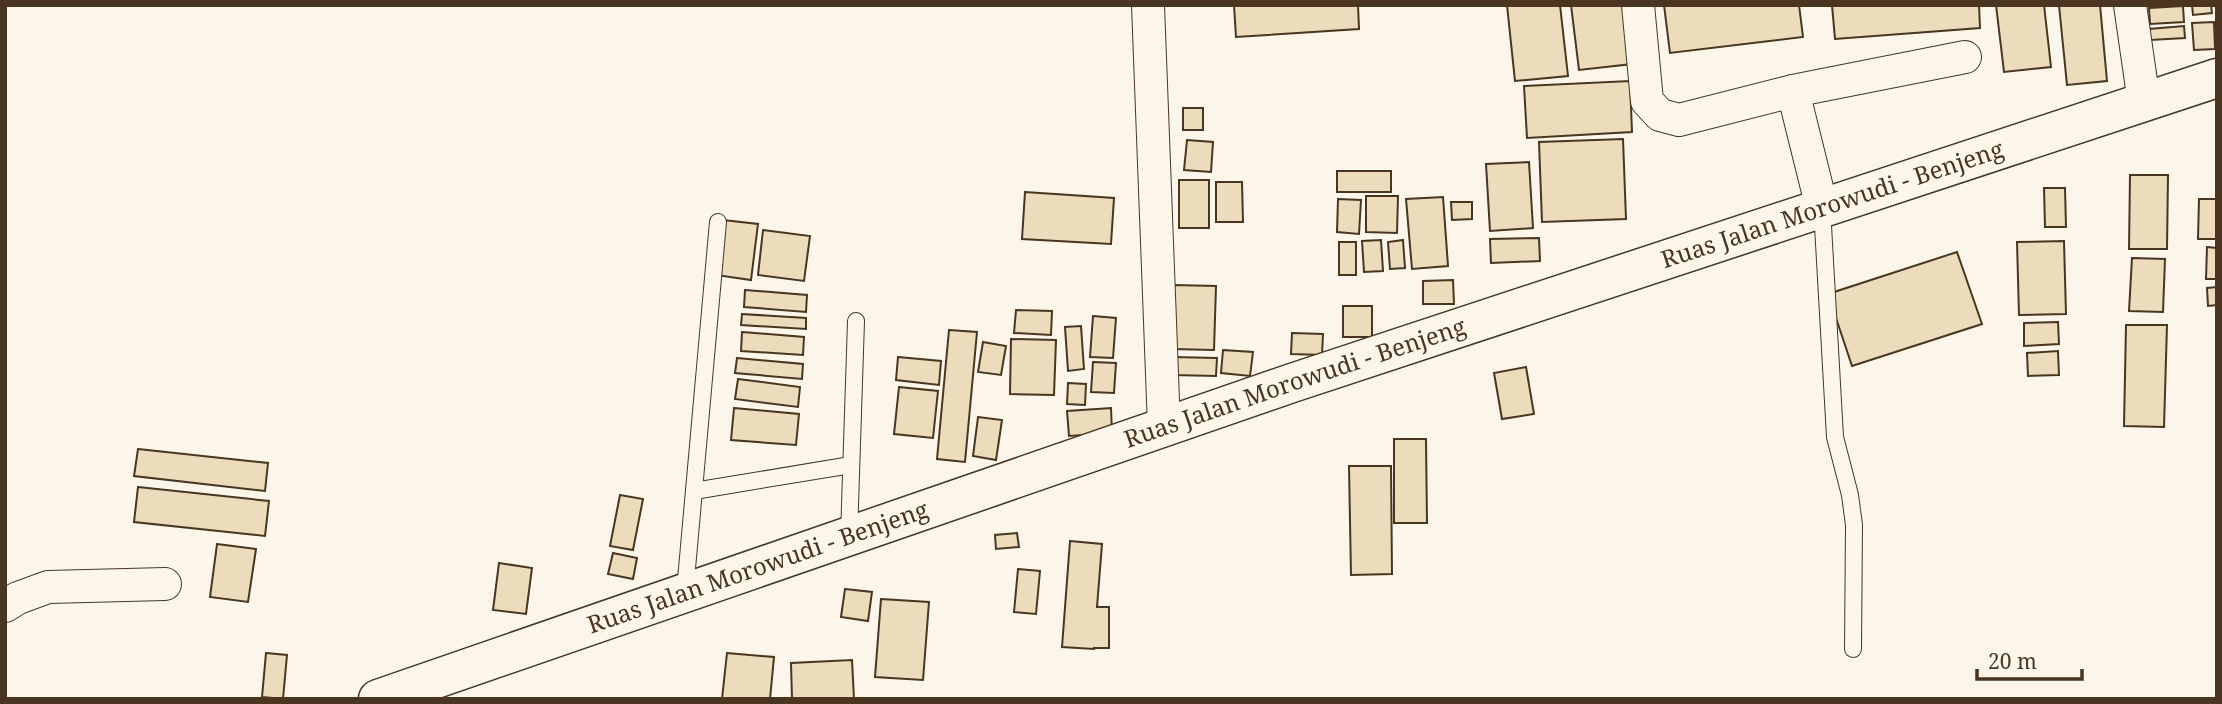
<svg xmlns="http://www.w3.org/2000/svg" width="2222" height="704" font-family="'Noto Serif',serif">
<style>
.building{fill:#ecdcbc;stroke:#4a3520;stroke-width:2}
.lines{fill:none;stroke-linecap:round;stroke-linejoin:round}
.lane-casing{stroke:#4a3520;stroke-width:18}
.street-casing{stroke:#4a3520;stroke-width:34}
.secondary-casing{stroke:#4a3520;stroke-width:41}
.lane{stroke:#fbf6e9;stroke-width:16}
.street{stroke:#fbf6e9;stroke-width:32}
.secondary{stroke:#fbf6e9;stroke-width:38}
.labels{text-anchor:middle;stroke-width:5;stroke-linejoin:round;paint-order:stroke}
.street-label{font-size:24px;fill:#4a3520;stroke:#fbf6e9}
</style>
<rect width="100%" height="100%" fill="#fbf6e9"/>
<g class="building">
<path d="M1234 5H1358L1359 29 1236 37Z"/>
<path d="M1507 5H1560L1568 76 1515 81Z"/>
<path d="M1571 5H1625L1632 64 1579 70Z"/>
<path d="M1664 5H1799L1803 37 1670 53Z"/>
<path d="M1832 5H1979L1980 28 1835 39Z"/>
<path d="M1996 5H2044L2051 67 2004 72Z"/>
<path d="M2059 5H2100L2107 81 2067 85Z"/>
<path d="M2192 5H2211L2212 13 2193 15Z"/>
<path d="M2183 6 2184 22 2150 24 2149 8Z"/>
<path d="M2214 22 2215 49 2194 50 2192 23Z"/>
<path d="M2184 26 2185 38 2150 40 2149 29Z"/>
<path d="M1630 81 1632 132 1527 138 1524 86Z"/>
<rect x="1183" y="108" width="20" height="22"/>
<path d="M1623 139 1626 219 1542 222 1539 142Z"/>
<path d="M1187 140 1213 142 1211 172 1184 170Z"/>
<path d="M1529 162 1533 228 1490 231 1486 164Z"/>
<rect x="1337" y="171" width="54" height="21"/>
<path d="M2130 175H2168L2167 249H2129Z"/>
<rect x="1179" y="180" width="30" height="48"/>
<path d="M1216 182H1242L1243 222H1216Z"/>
<path d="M2044 188H2065L2066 227H2045Z"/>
<path d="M1025 192 1114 198 1111 244 1022 239Z"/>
<path d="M1366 196H1398L1397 233 1366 232Z"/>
<path d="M1443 197 1448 266 1412 269 1406 199Z"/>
<path d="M1338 199 1361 200 1359 234 1337 232Z"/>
<path d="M2199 199H2217V239H2198Z"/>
<path d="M1451 202H1472V219L1452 220Z"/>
<path d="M723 220 758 224 751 280 716 275Z"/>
<path d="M763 230 810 236 804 281 758 275Z"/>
<path d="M1539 238 1540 261 1491 263 1490 239Z"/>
<path d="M1381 240 1383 271 1364 272 1362 241Z"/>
<path d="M1403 240 1405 268 1390 269 1388 242Z"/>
<path d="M2064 241 2066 314 2019 315 2017 242Z"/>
<rect x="1339" y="242" width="17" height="33"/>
<path d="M2207 247 2217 248V279H2206Z"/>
<path d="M1957 252 1982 324 1852 366 1828 294Z"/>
<path d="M2132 258 2165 259 2163 312 2129 311Z"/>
<path d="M1453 280 1454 304H1423V281Z"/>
<path d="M1173 285 1216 286 1214 350 1172 349Z"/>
<path d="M2217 287V305L2208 306 2207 288Z"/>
<path d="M745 290 807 295 806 312 744 307Z"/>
<rect x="1343" y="306" width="29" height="31"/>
<path d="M1016 310 1052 311 1051 335 1014 333Z"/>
<path d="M742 314 806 318V329L741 325Z"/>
<path d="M1093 316 1116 318 1113 358 1090 357Z"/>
<path d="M2058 322 2059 344 2024 346V323Z"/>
<path d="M2126 325H2167L2164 427 2124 426Z"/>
<path d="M1081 326 1084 369 1068 371 1065 327Z"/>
<path d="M949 330 977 332 965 462 937 459Z"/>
<path d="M742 332 804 337 803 355 741 351Z"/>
<path d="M1292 333 1323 334 1322 355 1291 354Z"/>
<path d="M1011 339 1056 340 1054 395 1010 394Z"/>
<path d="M983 342 1006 346 1001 375 978 372Z"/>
<path d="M1223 350 1253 352 1250 376 1221 373Z"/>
<path d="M2058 351 2059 375 2028 376 2027 353Z"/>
<path d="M898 357 941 361 939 385 896 380Z"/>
<path d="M1173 357 1217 358 1216 376 1173 375Z"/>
<path d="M737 358 803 364 802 379 735 373Z"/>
<path d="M1093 362 1116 363 1114 393 1091 392Z"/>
<path d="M1526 367 1534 414 1502 419 1494 373Z"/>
<path d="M738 379 800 387 798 407 735 399Z"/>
<path d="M1068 383 1086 384 1085 405 1067 404Z"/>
<path d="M899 387 938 391 933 438 894 434Z"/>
<path d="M734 408 799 414 796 445 731 440Z"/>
<path d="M1111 408 1112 433 1069 436 1067 411Z"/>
<path d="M978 417 1002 420 996 460 973 456Z"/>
<path d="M1394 439H1426L1427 523H1394Z"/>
<path d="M138 449 268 463 265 491 134 476Z"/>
<path d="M1349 466H1391L1392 574 1351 575Z"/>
<path d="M138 487 269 501 265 536 134 522Z"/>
<path d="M620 495 643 499 633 550 610 546Z"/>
<path d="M1017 533 1019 547 996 549 995 535Z"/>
<path d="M1070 541 1102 544 1097 607H1109V648H1094V649L1062 647Z"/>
<path d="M217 544 256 549 248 602 210 597Z"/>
<path d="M613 553 637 558 633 579 608 574Z"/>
<path d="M499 563 532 568 526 614 493 610Z"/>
<path d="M1018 569 1040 571 1036 614 1014 612Z"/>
<path d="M845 589 872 592 868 621 841 617Z"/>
<path d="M881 599 929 602 923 680 875 677Z"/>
<path d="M266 653 287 655 283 699 262 697Z"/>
<path d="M727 653 774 657 770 699H722Z"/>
<path d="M852 660 854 699H792L791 663Z"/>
</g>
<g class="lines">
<g class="lane-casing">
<g id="lane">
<path d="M1822 208 1835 437 1850 495 1854 525 1853 649"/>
<path d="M694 491 851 465"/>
<path d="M849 536 856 321"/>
<path d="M685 591 718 222"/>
</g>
</g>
<g class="street-casing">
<g id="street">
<path d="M1148 5 1164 427"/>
<path d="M1638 5 1647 101 1660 115 1679 120 1793 91 1822 208"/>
<path d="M2130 5 2144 102"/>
<path d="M1793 91 1965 57"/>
<path d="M5 606 18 598 48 587 165 584"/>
</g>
</g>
<g class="secondary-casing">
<g id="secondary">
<path id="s1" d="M378 699 1292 383 2217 78"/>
</g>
</g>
<use href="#lane" class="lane"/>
<use href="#street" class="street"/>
<use href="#secondary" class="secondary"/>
</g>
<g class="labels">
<g class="street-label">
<text dy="8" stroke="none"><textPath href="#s1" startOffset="1536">Ruas Jalan Morowudi - Benjeng</textPath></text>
<text dy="8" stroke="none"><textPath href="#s1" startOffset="970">Ruas Jalan Morowudi - Benjeng</textPath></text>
<text dy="8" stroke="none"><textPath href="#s1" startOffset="402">Ruas Jalan Morowudi - Benjeng</textPath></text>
</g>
</g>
<rect width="2222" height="704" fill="none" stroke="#4a3520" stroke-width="14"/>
<path d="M1977 669v10h105v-10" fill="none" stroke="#4a3520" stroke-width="3.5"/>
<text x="1988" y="669" font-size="21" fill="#4a3520" stroke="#fbf6e9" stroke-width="5" paint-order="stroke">20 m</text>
</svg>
